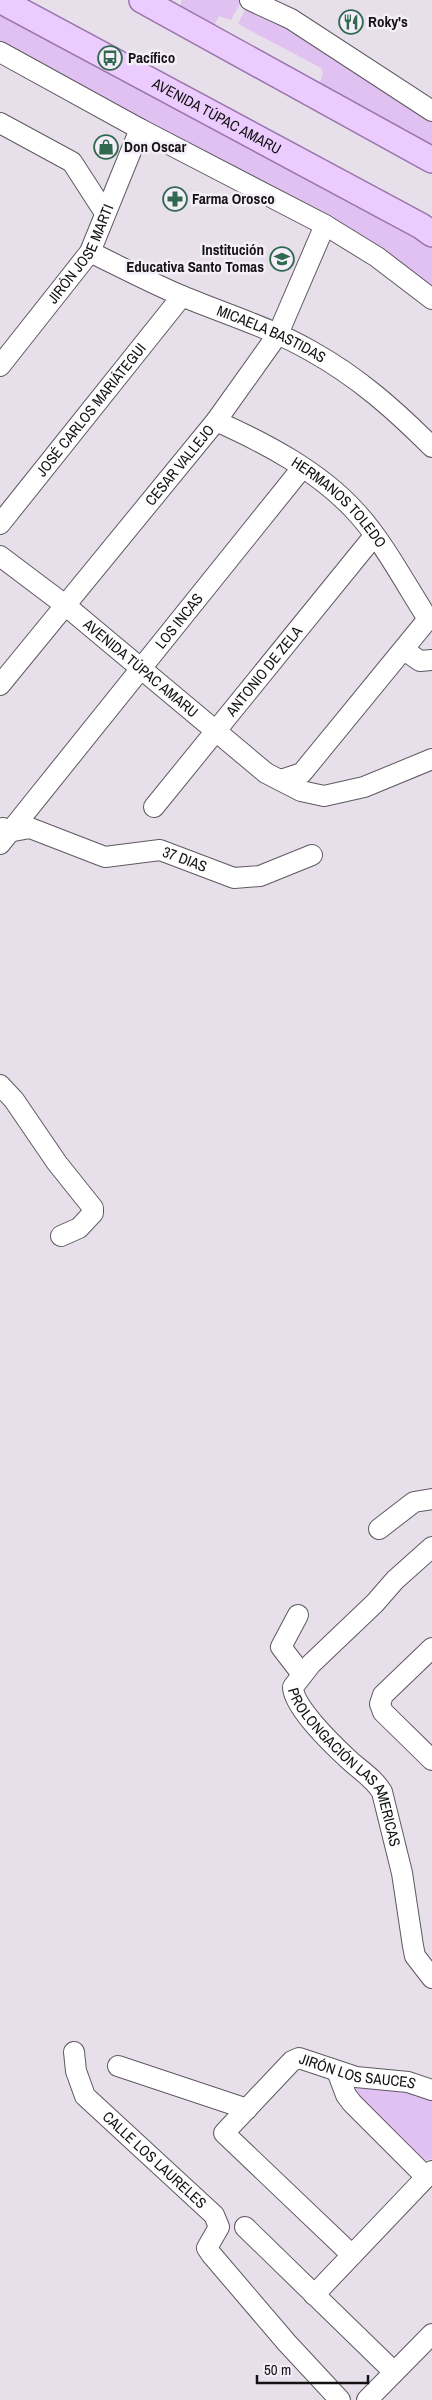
<svg xmlns="http://www.w3.org/2000/svg" width="432" height="2400" font-family="'Archivo Narrow',sans-serif">
<style>
.green{fill:#e0c1f1}
.lines{fill:none;stroke-linecap:round;stroke-linejoin:round}
.minor-casing{stroke:#5f5962;stroke-width:22}
.major-casing{stroke:#9975ac;stroke-width:28}
.minor{stroke:#fff;stroke-width:20}
.major{stroke:#ecccfe;stroke-width:25}
.labels{text-anchor:middle;stroke-width:5;stroke-linejoin:round;paint-order:stroke}
.poi-label{font-size:15px;font-weight:bold;fill:#141215;stroke:#f4eef8;text-anchor:start}
.street-label{font-size:15px;fill:#141215;stroke:#f4eef8}
</style>
<rect width="100%" height="100%" fill="#e7e0eb"/>
<g class="green">
<path d="M182 0H242L231 20 219 16 209 35 180 7Z"/>
<path d="M249 1 432 115V153L318 88 323 73 321 68 238 24Z"/>
<path d="M0 2 432 238V296L0 49Z"/>
<path d="M355 2084 420 2091 432 2099V2159L423 2161 353 2098 350 2087Z"/>
</g>
<g class="lines">
<g class="minor-casing">
<g id="minor">
<path d="M250 0 291 19 432 111"/>
<path d="M0 52 140 129 325 225 377 257 432 299"/>
<path d="M0 123 72 162 105 213"/>
<path id="s1" d="M90 252C121 267 151 283 182 296 225 314 271 328 311 351 358 377 395 410 432 447"/>
<path id="s2" d="M0 366 90 252 140 129"/>
<path id="s3" d="M216 421C265 443 319 471 356 512 383 541 406 585 428 619"/>
<path id="s4" d="M0 524 182 296"/>
<path id="s5" d="M0 556 65 605 266 773 301 791 324 796 364 787 432 759"/>
<path d="M404 650 420 661 432 660"/>
<path id="s6" d="M0 685 216 421 278 334 325 225"/>
<path d="M281 780 302 773 428 619 432 617"/>
<path id="s7" d="M154 807 374 536"/>
<path id="s8" d="M3 828 8 832 30 828 105 857 160 850 234 878 260 876 312 855"/>
<path id="s9" d="M0 844 302 468"/>
<path d="M0 1085 14 1100 57 1163 93 1208V1213L79 1228 61 1236"/>
<path d="M379 1529 414 1502 432 1499"/>
<path id="s10" d="M432 1547 395 1580 375 1603 311 1664 293 1687C293 1706 331 1743 346 1757 358 1769 373 1777 382 1792L402 1873 413 1946 415 1956 432 1978"/>
<path d="M298 1615 281 1647 301 1673"/>
<path d="M432 1648 383 1695 380 1704 383 1712 432 1760"/>
<path id="s11" d="M74 2052 76 2071 85 2096 214 2215 219 2227 207 2248 211 2254 287 2343 340 2400"/>
<path d="M118 2066 247 2109"/>
<path d="M337 2071 346 2095 352 2103 426 2177"/>
<path d="M245 2227 394 2372"/>
<path id="s12" d="M352 2255 224 2133 292 2061 299 2058 356 2077 408 2082 432 2090"/>
<path d="M314 2295 432 2171"/>
<path d="M367 2400 432 2334"/>
</g>
</g>
<g class="major-casing">
<g id="major">
<path id="s13" d="M0 0 421 226 432 234"/>
<path d="M142 0 432 160"/>
</g>
</g>
<use href="#minor" class="minor"/>
<use href="#major" class="major"/>
</g>
<defs>
<g id="restaurant-ring" transform="scale(1.25)"><circle r="9.5" fill="#f4eef8" stroke="#316950" stroke-width="1.5"/><path d="M-5-6h1v4h1v-4h1v4h1v-4h1v5L-1.5 .5V6h-2V.5L-5-1ZM5-6V6H3V1.5H1.5Q1.5-4 5-6Z" fill="#316950"/></g>
<g id="bus-ring" transform="scale(1.25)"><circle r="9.5" fill="#f4eef8" stroke="#316950" stroke-width="1.5"/><path d="M-5-6H5V4H4V6H2V4H-2V6H-4V4H-5ZM-3.5-4V0h7V-4ZM-3.5 1.2v1.5H-2V1.2ZM2 1.2v1.5H3.5V1.2Z" fill="#316950"/></g>
<g id="shop-ring" transform="scale(1.25)"><circle r="9.5" fill="#f4eef8" stroke="#316950" stroke-width="1.5"/><path d="M-5-2.5h2.3a2.7 3.5 0 0 1 5.4 0H5L5.5 6h-11ZM-1.5-2.5h3a1.5 2.3 0 0 0-3 0Z" fill="#316950"/></g>
<g id="pharmacy-ring" transform="scale(1.25)"><circle r="9.5" fill="#f4eef8" stroke="#316950" stroke-width="1.5"/><path d="M-2-6h4v4h4v4h-4v4h-4v-4h-4v-4h4Z" fill="#316950"/></g>
<g id="school-ring" transform="scale(1.25)"><circle r="9.5" fill="#f4eef8" stroke="#316950" stroke-width="1.5"/><path d="M0-5L7-2L0 1L-7-2ZM-4 1L0 2.5L4 1V4Q0 6-4 4Z" fill="#316950"/></g>
</defs>
<g fill-rule="evenodd">
<use href="#restaurant-ring" x="351" y="22"/>
<use href="#bus-ring" x="110" y="58"/>
<use href="#shop-ring" x="106" y="147"/>
<use href="#pharmacy-ring" x="175" y="199"/>
<use href="#school-ring" x="282" y="259"/>
</g>
<g class="labels">
<g class="poi-label">
<text x="368" y="27">Roky's</text>
<text x="128" y="63">Pacífico</text>
<text x="124" y="152">Don Oscar</text>
<text x="192" y="204">Farma Orosco</text>
<text x="264" y="255" text-anchor="end">Institución<tspan x="264" dy="17">Educativa Santo Tomas</tspan></text>
</g>
<g class="street-label">
<text dy="5" stroke="none"><textPath href="#s13" startOffset="246">AVENIDA TÚPAC AMARU</textPath></text>
<text dy="5" stroke="none"><textPath href="#s2" startOffset="139">JIRÓN JOSE MARTI</textPath></text>
<text dy="5" stroke="none"><textPath href="#s1" startOffset="199">MICAELA BASTIDAS</textPath></text>
<text dy="5" stroke="none"><textPath href="#s4" startOffset="146">JOSÉ CARLOS MARIÁTEGUI</textPath></text>
<text dy="5" stroke="none"><textPath href="#s6" startOffset="284">CESAR VALLEJO</textPath></text>
<text dy="5" stroke="none"><textPath href="#s3" startOffset="149">HERMANOS TOLEDO</textPath></text>
<text dy="5" stroke="none"><textPath href="#s9" startOffset="286">LOS INCAS</textPath></text>
<text dy="5" stroke="none"><textPath href="#s5" startOffset="180">AVENIDA TÚPAC AMARU</textPath></text>
<text dy="5" stroke="none"><textPath href="#s7" startOffset="175">ANTONIO DE ZELA</textPath></text>
<text dy="5" stroke="none"><textPath href="#s8" startOffset="191">37 DIAS</textPath></text>
<text dy="5" stroke="none"><textPath href="#s10" startOffset="296">PROLONGACIÓN LAS AMERICAS</textPath></text>
<text dy="5" stroke="none"><textPath href="#s12" startOffset="344">JIRÓN LOS SAUCES</textPath></text>
<text dy="5" stroke="none"><textPath href="#s11" startOffset="140">CALLE LOS LAURELES</textPath></text>
</g>
</g>
<path d="M257 2375v8h111v-8" fill="none" stroke="#141215" stroke-width="2.5"/>
<text x="264" y="2375" font-size="15" fill="#141215" stroke="#f4eef8" stroke-width="4" paint-order="stroke">50 m</text>
</svg>
